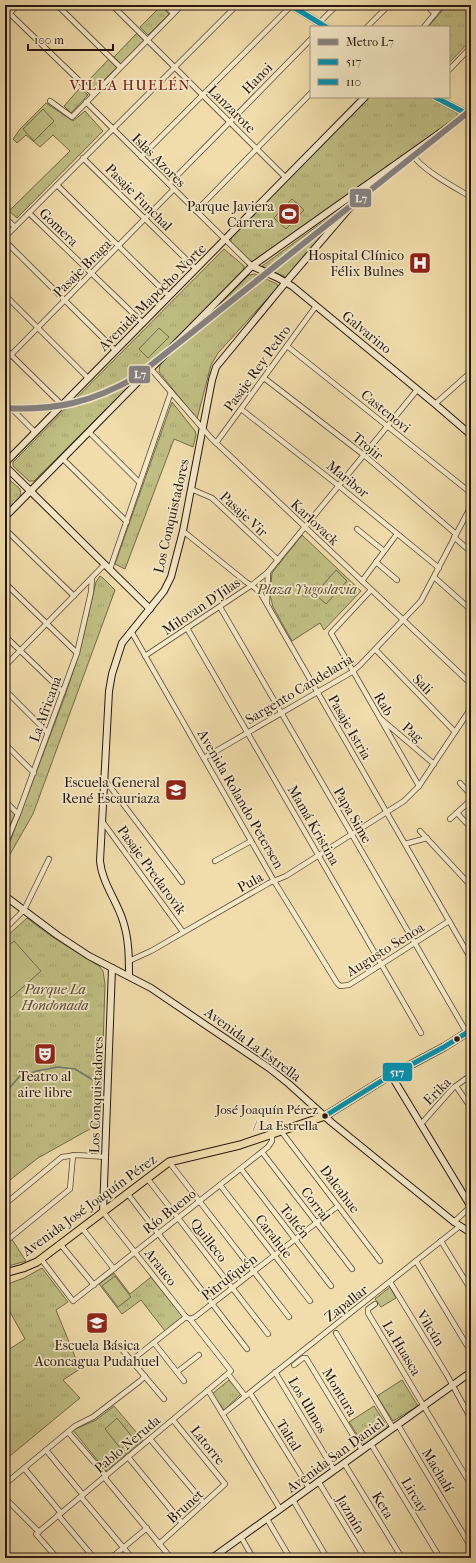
<svg xmlns="http://www.w3.org/2000/svg" width="476" height="1563" font-family="'IM FELL French Canon',serif">
<style>
.grass{fill:url(#grass-tufts);stroke:#736a4a}
.pitch{fill:#c0bf84;stroke:#736a4a}
.lines{fill:none;stroke-linecap:round;stroke-linejoin:round}
.stream{stroke:#6d7870;stroke-width:1.5}
.street-casing{stroke:#584836;stroke-width:6}
.secondary-casing{stroke:#26160f;stroke-width:8}
.primary-casing{stroke:#26160f;stroke-width:9}
.street{stroke:#f5e9c8;stroke-width:4.5}
.secondary{stroke:#f5e9c8;stroke-width:6}
.primary{stroke:#f0ddab;stroke-width:7}
.bus-1-casing{stroke:#f5e9c8;stroke-width:8}
.bus-2-casing{stroke:#f5e9c8;stroke-width:8}
.bus-1{stroke:#0093b3;stroke-width:5}
.bus-2{stroke:#0093b3;stroke-width:5}
.metro-1-casing{stroke:#f5e9c8;stroke-width:9}
.metro-1{stroke:#868383;stroke-width:6}
.bus-dot{fill:#26160f;stroke:#f5e9c8;stroke-width:1.5}
.labels{text-anchor:middle;stroke-width:3.5;stroke-linejoin:round;paint-order:stroke}
.bus-label{font-size:13px;fill:#26160f;stroke:#f5e9c8;text-anchor:end}
.street-label{font-size:14px;fill:#26160f;stroke:#f5e9c8}
.poi-label{font-size:14px;fill:#26160f;stroke:#f5e9c8;text-anchor:end}
.park-label{font-size:14px;font-style:italic;fill:#544932;stroke:#f5e9c8}
.neighbourhood-label{font-size:15px;letter-spacing:1px;fill:#7a1f14;stroke:#f5e9c8}
.line-badge{stroke:#f5e9c8;stroke-width:1.5}
.badge-label{font-size:11px;text-anchor:middle;font-weight:bold;fill:#fff}
</style>
<defs>
<pattern id="grass-tufts" width="24" height="20" patternUnits="userSpaceOnUse"><rect width="24" height="20" fill="#c0bf84"/><path d="M3 7l-1-3M5 7V3M7 7l1-3M15 17l-1-3M17 17v-4M19 17l1-3" fill="none" stroke="#a5a371"/></pattern>
</defs>
<rect width="100%" height="100%" fill="#f0ddab"/>
<filter id="stains"><feTurbulence type="fractalNoise" baseFrequency=".005" numOctaves="4"/><feColorMatrix values="0 0 0 0 .2 0 0 0 0 .09 0 0 0 0 .02 0 0 0 .5 -.17"/></filter>
<radialGradient id="worn" r=".72"><stop offset=".6" stop-color="#630" stop-opacity="0"/><stop offset="1" stop-color="#630" stop-opacity=".3"/></radialGradient>
<g class="grass">
<path d="M447 5H471V40L449 63V27H428Z"/>
<path d="M161 6 169 14 148 35 140 27Z"/>
<path d="M137 33 144 40 121 64 114 57Z"/>
<path d="M109 59 117 67 93 91 86 83Z"/>
<path d="M80 88 88 95 71 113 64 106Z"/>
<path d="M369 97H430L457 113V116L455 119 254 261H249L231 244V240L232 236Z"/>
<path d="M46 103 73 121 85 111 103 131 17 218 9 211 70 151 53 135 40 147 26 135 17 143 13 139 20 129Z"/>
<path d="M349 203 287 278 262 266Z"/>
<path d="M224 249 244 266V271L34 481H29L13 466V462Z"/>
<path d="M255 274 277 284 278 287 218 353 211 365 197 419 159 372 160 365 249 275Z"/>
<path d="M172 402 195 431 196 435 193 447 174 439 125 569 115 564Z"/>
<path d="M5 476 20 489 21 496 5 512Z"/>
<path d="M302 535 361 591 324 630 320 623 292 641 273 607 270 595 272 573Z"/>
<path d="M100 576 103 578 115 590 33 814 5 863V855L65 696 80 651 96 582Z"/>
<path d="M5 805 15 814 5 838Z"/>
<path d="M27 918 51 936 99 966 103 971 105 984 101 1111 97 1125 38 1158 5 1184V938Z"/>
<path d="M11 1238 26 1261 5 1267V1243Z"/>
<path d="M42 1268 68 1302 56 1310 80 1369 63 1380 80 1398 5 1460V1352L25 1339 5 1303V1285L24 1278Z"/>
<path d="M114 1273 130 1294 151 1277 183 1317 165 1331 141 1300 122 1314 99 1284Z"/>
<path d="M390 1287 396 1298 381 1307 375 1299Z"/>
<path d="M229 1380 241 1394 224 1410 212 1394Z"/>
<path d="M402 1380 418 1406 393 1421 377 1396Z"/>
<path d="M114 1406 143 1440 106 1471 73 1430 96 1420Z"/>
<path d="M374 1406 389 1429 364 1445 349 1422Z"/>
</g>
<g class="pitch">
<path d="M43 109 54 121 34 141 23 129Z"/>
<path d="M292 199 304 210 286 229 274 218Z"/>
<path d="M159 328 169 337 148 358 139 349Z"/>
<path d="M336 570 347 581 326 604 315 594Z"/>
<path d="M14 941 41 971 5 1003V949Z"/>
<path d="M115 1276 131 1297 118 1307 102 1286Z"/>
<path d="M117 1418 133 1438 121 1449 105 1429Z"/>
</g>
<g class="lines">
<path class="stream" d="M5 1093 19 1077 37 1071 58 1067 75 1069 93 1080"/>
<g class="street-casing">
<g id="street">
<path d="M57 5 120 67"/>
<path d="M112 5 286 178"/>
<path d="M165 5 173 13"/>
<path d="M426 5 435 14"/>
<path d="M5 9 93 94"/>
<path d="M5 17 18 5"/>
<path d="M319 23 337 5"/>
<path d="M367 27 389 5"/>
<path d="M424 27 442 5"/>
<path d="M449 70 471 47"/>
<path d="M50 101 72 117 182 5"/>
<path d="M86 102 252 266"/>
<path d="M412 154C422 170 454 187 471 197"/>
<path d="M141 157 291 6"/>
<path d="M83 158 196 269"/>
<path d="M169 184 311 39"/>
<path d="M57 185 169 296"/>
<path d="M196 211 311 93"/>
<path d="M29 213 143 323"/>
<path d="M5 218 15 227"/>
<path d="M5 237 237 5"/>
<path d="M5 241 116 351"/>
<path d="M5 295 88 378"/>
<path d="M287 346 471 493"/>
<path d="M5 349 62 405"/>
<path d="M5 361 174 189"/>
<path d="M151 369 211 438 471 684"/>
<path d="M264 378 364 455 456 534"/>
<path d="M5 402 35 432"/>
<path d="M435 404 471 372"/>
<path d="M241 409 339 486 439 568"/>
<path d="M89 432 140 483"/>
<path d="M216 443 316 306"/>
<path d="M63 459 127 522"/>
<path d="M191 489 212 498 278 560"/>
<path d="M5 529 74 596"/>
<path d="M357 529 384 551"/>
<path d="M183 531 246 582 255 588 261 594 471 959"/>
<path d="M454 537 471 552"/>
<path d="M376 562 397 580"/>
<path d="M110 569 171 392"/>
<path d="M434 577 471 610"/>
<path d="M362 581 397 534"/>
<path d="M5 583 77 653"/>
<path d="M371 590 331 633 419 786"/>
<path d="M267 603 268 572"/>
<path d="M220 607 471 1040"/>
<path d="M187 628 421 1033"/>
<path d="M131 631 274 881 337 983 340 986 349 985 449 921"/>
<path d="M5 636 63 692"/>
<path d="M376 650 455 732"/>
<path d="M145 656 252 585 268 572 417 390"/>
<path d="M5 666 105 564"/>
<path d="M5 690 48 733"/>
<path d="M381 719 434 764"/>
<path d="M5 744 34 773"/>
<path d="M204 758 352 672 360 665 421 601 471 506"/>
<path d="M105 780 182 882"/>
<path d="M460 783 471 795"/>
<path d="M5 801 18 814"/>
<path d="M457 813 471 828"/>
<path d="M450 819 471 800"/>
<path d="M102 821 183 932"/>
<path d="M420 831 471 886"/>
<path d="M405 844 427 838"/>
<path d="M5 845 18 814 77 653 91 592 92 578"/>
<path d="M215 861 251 841"/>
<path d="M5 929 24 910 49 859"/>
<path d="M129 961 151 951 269 883 286 876 404 801 419 786 471 708"/>
<path d="M456 1086 471 1108"/>
<path d="M421 1124 453 1088 471 1075"/>
<path d="M281 1131 380 1261"/>
<path d="M262 1152 352 1269"/>
<path d="M169 1162 289 1317"/>
<path d="M241 1169 331 1286"/>
<path d="M147 1178 268 1334"/>
<path d="M220 1185 310 1301"/>
<path d="M127 1193 247 1349"/>
<path d="M5 1204 62 1157 77 1155 106 1157"/>
<path d="M103 1212 186 1317"/>
<path d="M454 1222 471 1206"/>
<path d="M82 1228 114 1269"/>
<path d="M441 1241 471 1290"/>
<path d="M5 1242 70 1189 73 1155"/>
<path d="M61 1245 94 1285"/>
<path d="M41 1259 73 1301 268 1147 272 1141V1134"/>
<path d="M416 1261 471 1352"/>
<path d="M390 1282 447 1375 471 1419"/>
<path d="M375 1304 368 1309V1313L471 1485"/>
<path d="M186 1317 190 1319 195 1317 338 1206"/>
<path d="M336 1333 393 1428"/>
<path d="M154 1343 184 1381"/>
<path d="M119 1346 164 1399"/>
<path d="M132 1360 186 1317"/>
<path d="M294 1365 303 1358H306L362 1450"/>
<path d="M177 1372 199 1355"/>
<path d="M275 1372 334 1470"/>
<path d="M228 1374 245 1396"/>
<path d="M208 1390 280 1509"/>
<path d="M250 1393 309 1488"/>
<path d="M223 1414 460 1226"/>
<path d="M398 1425 471 1547"/>
<path d="M68 1432 106 1476"/>
<path d="M150 1439 204 1503"/>
<path d="M371 1444 440 1558"/>
<path d="M46 1450 83 1495"/>
<path d="M128 1457 182 1523"/>
<path d="M344 1463 402 1558"/>
<path d="M24 1468 61 1513"/>
<path d="M104 1477 171 1558"/>
<path d="M318 1481 365 1558"/>
<path d="M5 1484 75 1426 93 1417 140 1381 145 1376"/>
<path d="M81 1497 132 1558"/>
<path d="M5 1498 39 1532"/>
<path d="M293 1500 327 1558"/>
<path d="M58 1515 94 1558"/>
<path d="M267 1519 290 1558"/>
<path d="M241 1537 253 1558"/>
<path d="M159 1544 225 1484 173 1420"/>
<path d="M57 1558 36 1534 231 1371 190 1319"/>
<path d="M111 1558 147 1528"/>
</g>
</g>
<g class="secondary-casing">
<g id="secondary">
<path d="M290 5 326 27"/>
<path d="M435 97 471 116"/>
<path d="M252 266 278 278 292 286 435 404 471 435"/>
<path d="M5 463 365 97"/>
<path d="M5 466 150 609"/>
<path d="M5 517 252 266 471 111"/>
<path d="M5 896 57 935 89 956 151 988 269 1068 289 1084 331 1122 454 1222 471 1233"/>
<path d="M129 976C129 958 129 939 123 921 117 901 102 883 100 861L109 691 112 674 122 643 164 591 171 577 183 531 212 380 216 367 286 282 353 204 363 189"/>
<path d="M391 1075 471 1207"/>
<path d="M103 1212 112 968"/>
<path d="M212 1558 471 1372"/>
</g>
</g>
<g class="primary-casing">
<path id="primary" d="M5 1273 23 1268 37 1262 169 1162 240 1145 325 1116 386 1078 444 1047 471 1030"/>
</g>
<use href="#street" class="street"/>
<use href="#secondary" class="secondary"/>
<use href="#primary" class="primary"/>
<g class="bus-1-casing">
<path id="bus-1" d="M325 1116 386 1078 444 1047 471 1030"/>
</g>
<g class="bus-2-casing">
<g id="bus-2">
<path d="M290 5 326 27"/>
<path d="M435 97 471 116"/>
</g>
</g>
<use href="#bus-1" class="bus-1"/>
<use href="#bus-2" class="bus-2"/>
<g class="metro-1-casing">
<path id="metro-1" d="M5 408C55 411 93 402 136 377L471 110"/>
</g>
<use href="#metro-1" class="metro-1"/>
</g>
<defs>
<g id="stadium-square" transform="scale(1.15)"><rect x="-9" y="-9" width="18" height="18" rx="4" fill="#8f2418" stroke="#f5e9c8"/><path d="M0-5a6.5 5 0 1 0 0 10a6.5 5 0 1 0 0-10ZM-3.5-1.8h7v3.6h-7Z" fill="#fff"/></g>
<g id="hospital-square" transform="scale(1.15)"><rect x="-9" y="-9" width="18" height="18" rx="4" fill="#8f2418" stroke="#f5e9c8"/><path d="M-5-5h3v3.5h4V-5h3V5h-3V1.5h-4V5h-3Z" fill="#fff"/></g>
<g id="school-square" transform="scale(1.15)"><rect x="-9" y="-9" width="18" height="18" rx="4" fill="#8f2418" stroke="#f5e9c8"/><path d="M0-5L7-2L0 1L-7-2ZM-4 1L0 2.5L4 1V4Q0 6-4 4Z" fill="#fff"/></g>
<g id="theatre-square" transform="scale(1.15)"><rect x="-9" y="-9" width="18" height="18" rx="4" fill="#8f2418" stroke="#f5e9c8"/><path d="M-5-5.5Q0-4 5-5.5V0Q5 5 0 6Q-5 5-5 0ZM-3.3-2.5H-1v1.5H-3.3ZM1-2.5H3.3v1.5H1ZM-2.8 1Q0 5.5 2.8 1Z" fill="#fff"/></g>
</defs>
<g fill-rule="evenodd">
<use href="#stadium-square" x="289" y="214"/>
<use href="#hospital-square" x="420" y="263"/>
<use href="#school-square" x="176" y="790"/>
<use href="#theatre-square" x="45" y="1054"/>
<use href="#school-square" x="97" y="1323"/>
</g>
<g class="bus-dot">
<circle cx="457" cy="1039" r="3.5"/>
<circle cx="325" cy="1116" r="3.5"/>
</g>
<g class="labels">
<g class="bus-label">
<text x="318" y="1114">José Joaquín Pérez<tspan x="318" dy="16">/ La Estrella</tspan></text>
</g>
<g class="street-label">
<text transform="translate(257 78) rotate(-46)" y="5">Hanoi</text>
<text transform="translate(232 109) rotate(45)" y="5">Lanzarote</text>
<text transform="translate(159 160) rotate(45)" y="5">Islas Azores</text>
<text transform="translate(139 197) rotate(45)" y="5">Pasaje Funchal</text>
<text transform="translate(59 227) rotate(44)" y="5">Gomera</text>
<text transform="translate(82 268) rotate(-45)" y="5">Pasaje Braga</text>
<text transform="translate(152 297) rotate(-45)" y="5">Avenida Mapocho Norte</text>
<text transform="translate(367 332) rotate(39)" y="5">Galvarino</text>
<text transform="translate(257 368) rotate(-54)" y="5">Pasaje Rey Pedro</text>
<text transform="translate(386 411) rotate(39)" y="5">Castenovi</text>
<text transform="translate(368 446) rotate(39)" y="5">Trojir</text>
<text transform="translate(348 479) rotate(39)" y="5">Maribor</text>
<text transform="translate(244 514) rotate(43)" y="5">Pasaje Vir</text>
<text transform="translate(171 516) rotate(-77)" y="5">Los Conquistadores</text>
<text transform="translate(315 522) rotate(43)" y="5">Karlovack</text>
<text transform="translate(201 606) rotate(-34)" y="5">Milovan D'Jilas</text>
<text transform="translate(423 684) rotate(46)" y="5">Sali</text>
<text transform="translate(299 689) rotate(-31)" y="5">Sargento Candelaria</text>
<text transform="translate(384 704) rotate(60)" y="5">Rab</text>
<text transform="translate(45 709) rotate(-70)" y="5">La Africana</text>
<text transform="translate(350 727) rotate(60)" y="5">Pasaje Istria</text>
<text transform="translate(413 732) rotate(41)" y="5">Pag</text>
<text transform="translate(241 799) rotate(60)" y="5">Avenida Rolando Petersen</text>
<text transform="translate(353 815) rotate(60)" y="5">Papa Sime</text>
<text transform="translate(314 825) rotate(60)" y="5">Mamá Kristina</text>
<text transform="translate(152 870) rotate(54)" y="5">Pasaje Predarovik</text>
<text transform="translate(250 882) rotate(-29)" y="5">Pula</text>
<text transform="translate(385 949) rotate(-32)" y="5">Augusto Senoa</text>
<text transform="translate(253 1044) rotate(36)" y="5">Avenida La Estrella</text>
<text transform="translate(437 1091) rotate(-45)" y="5">Erika</text>
<text transform="translate(96 1095) rotate(-88)" y="5">Los Conquistadores</text>
<text transform="translate(340 1189) rotate(53)" y="5">Dalcahue</text>
<text transform="translate(316 1204) rotate(53)" y="5">Corral</text>
<text transform="translate(89 1205) rotate(-36)" y="5">Avenida José Joaquín Pérez</text>
<text transform="translate(169 1211) rotate(-38)" y="5">Río Bueno</text>
<text transform="translate(295 1221) rotate(52)" y="5">Toltén</text>
<text transform="translate(274 1236) rotate(52)" y="5">Carahue</text>
<text transform="translate(209 1240) rotate(52)" y="5">Quilleco</text>
<text transform="translate(161 1267) rotate(52)" y="5">Arauco</text>
<text transform="translate(229 1277) rotate(-38)" y="5">Pitrufquén</text>
<text transform="translate(346 1303) rotate(-38)" y="5">Zapallar</text>
<text transform="translate(431 1328) rotate(58)" y="5">Vilcún</text>
<text transform="translate(402 1348) rotate(59)" y="5">La Huasca</text>
<text transform="translate(340 1392) rotate(59)" y="5">Montura</text>
<text transform="translate(308 1405) rotate(59)" y="5">Los Ulmos</text>
<text transform="translate(289 1435) rotate(58)" y="5">Taltal</text>
<text transform="translate(127 1444) rotate(-40)" y="5">Pablo Neruda</text>
<text transform="translate(208 1445) rotate(51)" y="5">Latorre</text>
<text transform="translate(335 1455) rotate(-36)" y="5">Avenida San Daniel</text>
<text transform="translate(438 1470) rotate(59)" y="5">Machalí</text>
<text transform="translate(415 1495) rotate(59)" y="5">Lircay</text>
<text transform="translate(383 1505) rotate(59)" y="5">Keta</text>
<text transform="translate(185 1506) rotate(-42)" y="5">Brunet</text>
<text transform="translate(351 1514) rotate(59)" y="5">Jazmín</text>
</g>
<g class="poi-label">
<text x="274" y="211">Parque Javiera<tspan x="274" dy="16">Carrera</tspan></text>
<text x="404" y="260">Hospital Clínico<tspan x="404" dy="16">Félix Bulnes</tspan></text>
<text x="160" y="787">Escuela General<tspan x="160" dy="16">René Escauriaza</tspan></text>
<text x="45" y="1081" text-anchor="middle">Teatro al<tspan x="45" dy="16">aire libre</tspan></text>
<text x="97" y="1350" text-anchor="middle">Escuela Básica<tspan x="97" dy="16">Aconcagua Pudahuel</tspan></text>
</g>
<g class="park-label">
<text x="307" y="594">Plaza Yugoslavia</text>
<text x="55" y="994">Parque La<tspan x="55" dy="16">Hondonada</tspan></text>
</g>
<g class="neighbourhood-label">
<text x="130" y="90">VILLA HUELÉN</text>
</g>
</g>
<g class="line-badge">
<rect x="349" y="188" width="23" height="20" rx="4" fill="#868383"/>
<rect x="128" y="365" width="23" height="19" rx="4" fill="#868383"/>
<rect x="382" y="1062" width="31" height="20" rx="4" fill="#0093b3"/>
</g>
<g class="badge-label">
<text x="361" y="202">L7</text>
<text x="140" y="378">L7</text>
<text x="397" y="1076">517</text>
</g>
<rect width="476" height="1563" fill="none" stroke="#f0ddab" stroke-width="20"/>
<rect x="6" y="6" width="464" height="1551" fill="none" stroke="#26160f" stroke-width="2"/>
<rect x="10" y="10" width="456" height="1543" fill="none" stroke="#26160f"/>
<rect x="310" y="26" width="140" height="72" fill="#f5e9c8" stroke="#a2957e"/>
<rect x="318" y="39" width="20" height="6" fill="#868383" stroke="#a2957e"/>
<text x="346" y="46" font-size="12" fill="#26160f">Metro L7</text>
<rect x="318" y="59" width="20" height="6" fill="#0093b3" stroke="#a2957e"/>
<text x="346" y="66" font-size="12" fill="#26160f">517</text>
<rect x="318" y="79" width="20" height="6" fill="#0093b3" stroke="#a2957e"/>
<text x="346" y="86" font-size="12" fill="#26160f">110</text>
<path d="M28 44v6h85v-6" fill="none" stroke="#26160f" stroke-width="2"/>
<text x="34" y="44" font-size="12" fill="#26160f" stroke="#f5e9c8" stroke-width="3" paint-order="stroke">100 m</text>
<rect width="100%" height="100%" filter="url(#stains)"/>
<rect width="100%" height="100%" fill="url(#worn)"/>
</svg>
